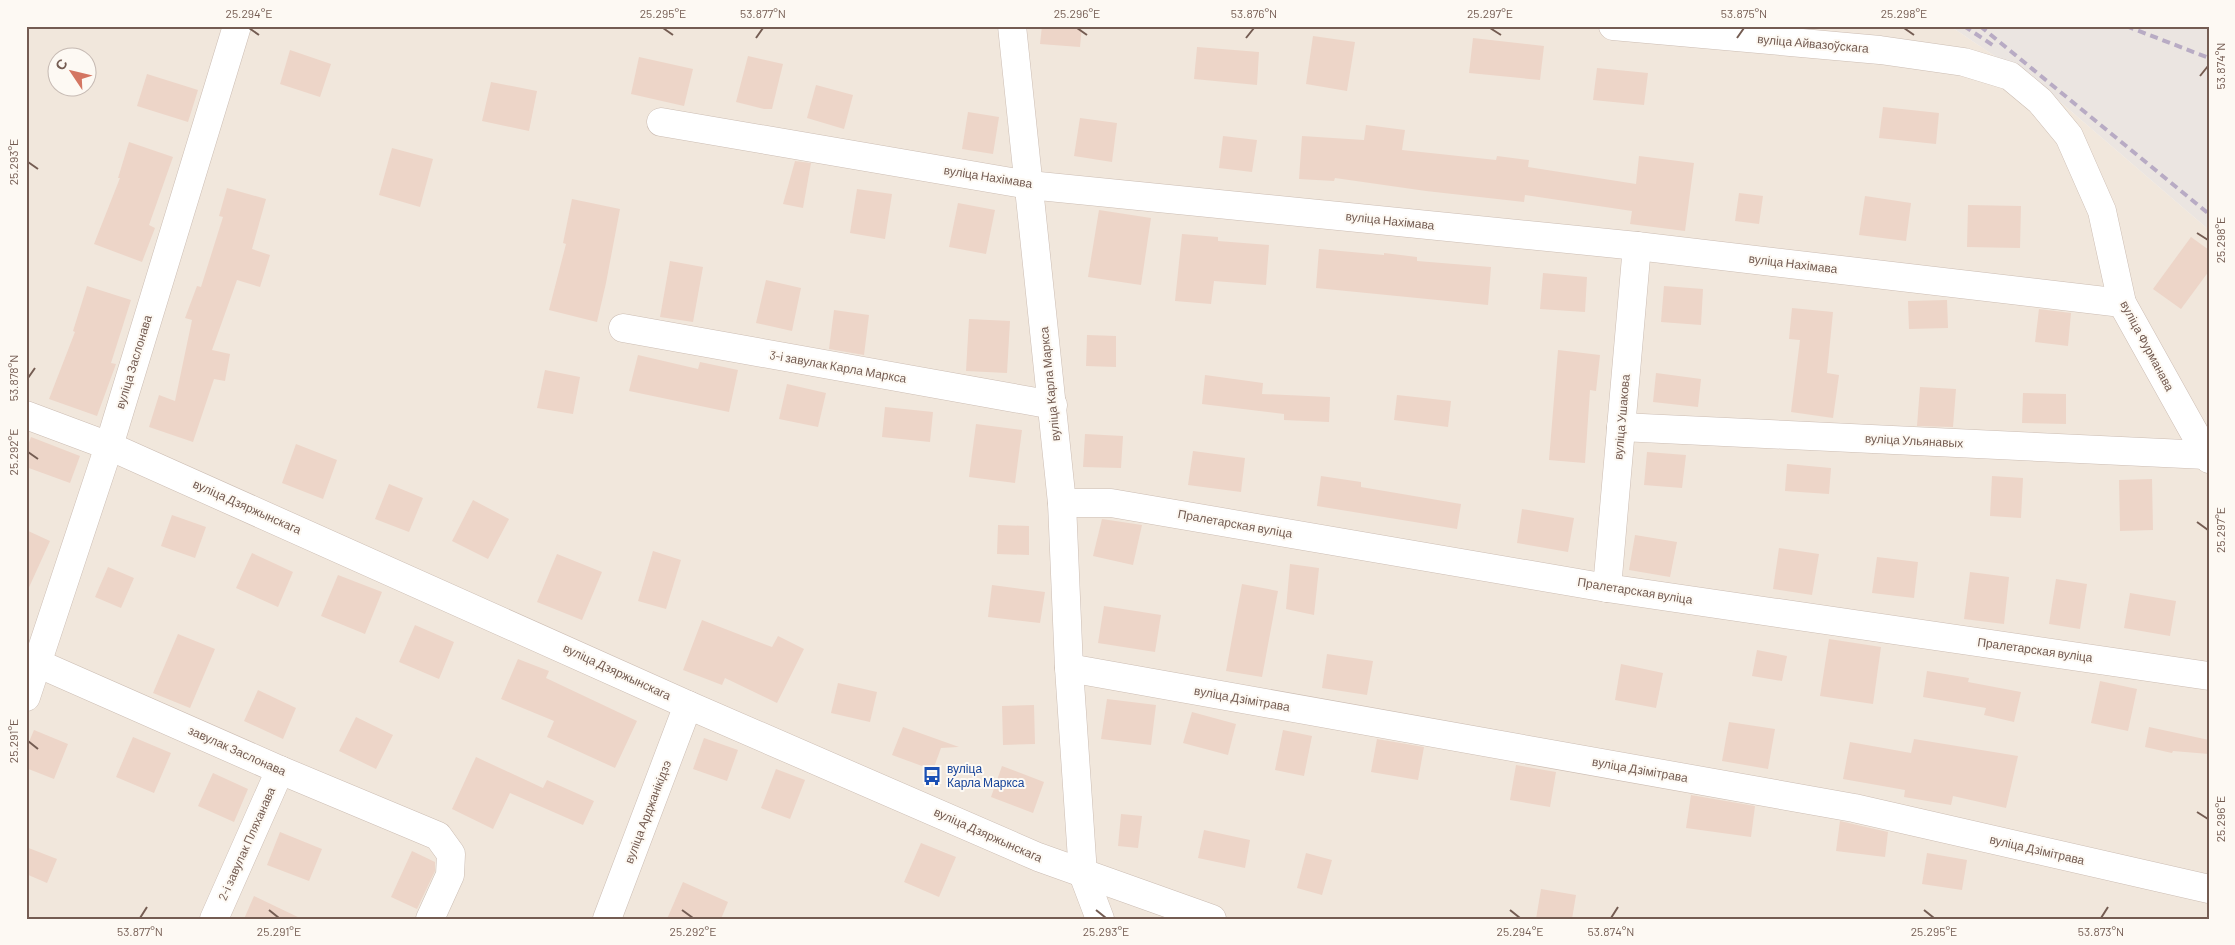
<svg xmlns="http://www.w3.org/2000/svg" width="2235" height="945" font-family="Barlow,sans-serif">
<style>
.residential{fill:#f1e7dc;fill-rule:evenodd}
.industrial{fill:#ebe5e1}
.building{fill:#edd5c8}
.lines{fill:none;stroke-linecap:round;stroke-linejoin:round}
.minor-casing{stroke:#ccbdb3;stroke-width:29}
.minor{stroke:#fff;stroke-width:28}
.rail{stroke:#b8abc4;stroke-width:4;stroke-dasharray:8 5;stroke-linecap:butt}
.ticks{fill:none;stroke:#745c52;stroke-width:2}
.labels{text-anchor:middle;stroke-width:4;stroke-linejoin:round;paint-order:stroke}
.street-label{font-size:12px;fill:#745c52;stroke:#fdf9f3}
.transit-label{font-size:12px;fill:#164399;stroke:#fdf9f3;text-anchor:start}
.neatline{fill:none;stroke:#745c52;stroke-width:2}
.ticks-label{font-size:12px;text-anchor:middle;fill:#745c52}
</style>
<rect width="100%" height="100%" fill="#fbf5ed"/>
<path class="residential" d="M26 26H1950L2051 94 2209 230V919H26ZM58 58H88V88H58Z"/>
<path class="industrial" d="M1950 26H2209V230L2051 94Z"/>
<g class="building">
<path d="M1042 26H1082L1080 47 1040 44Z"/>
<path d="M1313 36 1355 42 1347 91 1306 84Z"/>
<path d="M1473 38 1544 46 1540 80 1469 73Z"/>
<path d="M1197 47 1259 52 1257 85 1194 79Z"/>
<path d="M290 50 331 64 320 97 280 84Z"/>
<path d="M748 56 783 64 772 109H764L736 102Z"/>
<path d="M639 57 693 69 684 106 631 94Z"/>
<path d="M1597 68 1648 73 1644 105 1593 100Z"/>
<path d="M147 74 198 90 188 122 137 106Z"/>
<path d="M491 82 537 91 529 131 482 121Z"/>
<path d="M816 85 853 95 844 129 807 118Z"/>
<path d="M1883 107 1939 113 1936 144 1879 138Z"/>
<path d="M968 112 999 117 993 154 962 149Z"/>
<path d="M1080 118 1117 123 1112 162 1074 156Z"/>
<path d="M1366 125 1405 130 1402 150 1496 160 1497 156 1529 160 1528 167 1636 184 1639 156 1694 163 1685 231 1630 224 1632 211 1525 195 1524 202 1426 191 1335 178 1334 181 1299 179 1302 136 1364 140Z"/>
<path d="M1223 136 1257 140 1252 172 1219 168Z"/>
<path d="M129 142 173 157 149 225 155 228 142 262 94 244 120 178H118Z"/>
<path d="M392 148 433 159 420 207 379 195Z"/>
<path d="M795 161 811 163 803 208 783 204Z"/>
<path d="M227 188 266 199 252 249 270 255 260 287 237 280 212 350 230 354 225 381 214 379 193 442 149 427 159 395 175 401 192 320 185 318 197 286 201 287 223 217 219 216Z"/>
<path d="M857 189 892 194 885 239 850 233Z"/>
<path d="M1739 193 1763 196 1759 224 1735 221Z"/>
<path d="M1865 196 1911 203 1906 241 1859 235Z"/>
<path d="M572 199 620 209 606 283 597 322 549 310 566 244 563 243Z"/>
<path d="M958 203 995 210 986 254 949 247Z"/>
<path d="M1968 205 2021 206 2020 248 1967 247Z"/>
<path d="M1099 210 1151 218 1141 285 1088 277Z"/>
<path d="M1182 234 1218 237V241L1269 245 1266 285 1214 281 1211 304 1175 301Z"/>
<path d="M2191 237 2209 250V271L2181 309 2153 289Z"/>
<path d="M1319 249 1384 255V253L1417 257V261L1491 267 1488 305 1316 288Z"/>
<path d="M670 261 703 267 693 322 660 317Z"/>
<path d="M1543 273 1587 277 1585 312 1540 309Z"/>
<path d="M766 280 801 288 792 331 756 323Z"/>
<path d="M87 286 131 300 111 363 116 364 97 416 49 399 75 332 73 331Z"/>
<path d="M1664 286 1703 289 1701 325 1661 322Z"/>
<path d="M1947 300 1948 328 1909 329 1908 301Z"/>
<path d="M1792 308 1833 312 1827 373 1839 375 1833 418 1791 412 1800 340 1789 339Z"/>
<path d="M2039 309 2071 313 2068 346 2035 342Z"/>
<path d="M834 310 869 315 864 355 829 349Z"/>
<path d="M969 319 1010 321 1007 373 966 371Z"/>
<path d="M1087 335 1116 336V367L1086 366Z"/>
<path d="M1558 350 1600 355 1596 391 1590 390 1585 463 1549 460Z"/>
<path d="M638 355 698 369 700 362 738 370 729 412 629 391Z"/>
<path d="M545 370 580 377 573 414 537 408Z"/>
<path d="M1656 373 1701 379 1698 407 1653 402Z"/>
<path d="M1205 375 1263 383 1262 394 1330 397 1329 422 1284 420V414L1202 404Z"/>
<path d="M787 384 826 393 818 427 779 419Z"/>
<path d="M1920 387 1956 389 1953 427 1917 426Z"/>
<path d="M2023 393 2066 394V424L2022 423Z"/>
<path d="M1397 395 1451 401 1448 427 1394 420Z"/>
<path d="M885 407 933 412 930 442 882 437Z"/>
<path d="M976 424 1022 430 1015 483 969 477Z"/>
<path d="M1085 434 1123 436 1121 468 1083 467Z"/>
<path d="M31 437 80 456 70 483 26 467V451Z"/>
<path d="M296 444 337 460 323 499 282 483Z"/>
<path d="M1193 451 1245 458 1241 492 1188 485Z"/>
<path d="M1647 452 1686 455 1682 488 1644 485Z"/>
<path d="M1787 464 1831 468 1829 494 1785 491Z"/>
<path d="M1321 476 1361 482V487L1461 504 1457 529 1317 506Z"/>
<path d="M1992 476 2023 478 2021 518 1990 516Z"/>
<path d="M2152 479 2153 530 2120 531 2119 480Z"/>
<path d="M389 484 423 498 409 532 375 519Z"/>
<path d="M473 500 509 519 488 559 452 541Z"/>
<path d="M1522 509 1574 518 1568 552 1517 543Z"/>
<path d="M172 515 206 527 195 558 161 546Z"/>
<path d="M1102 519 1142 525 1133 565 1093 556Z"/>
<path d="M998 525 1029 526V555L997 554Z"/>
<path d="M26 530 50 541 26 594Z"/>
<path d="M1635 535 1677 542 1670 577 1629 570Z"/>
<path d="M1779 548 1819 554 1812 595 1773 589Z"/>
<path d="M653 551 681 560 666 609 638 601Z"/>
<path d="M252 553 293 572 278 607 236 588Z"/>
<path d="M557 554 602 572 582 620 537 602Z"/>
<path d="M1877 557 1918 562 1914 598 1872 593Z"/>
<path d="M1290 564 1319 568 1314 615 1286 609Z"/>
<path d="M108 567 134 578 121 608 95 597Z"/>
<path d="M1970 572 2009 577 2004 624 1964 619Z"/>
<path d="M338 575 382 592 365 634 321 616Z"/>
<path d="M2056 579 2087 584 2080 629 2049 624Z"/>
<path d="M1242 584 1278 591 1262 677 1226 671Z"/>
<path d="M992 585 1045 592 1040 623 988 617Z"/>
<path d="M2130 593 2176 601 2170 636 2124 628Z"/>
<path d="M1104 606 1161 615 1155 652 1098 643Z"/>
<path d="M702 620 772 647 778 636 804 649 777 703 725 678 722 685 683 670Z"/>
<path d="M415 625 454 642 439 679 399 662Z"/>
<path d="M178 634 215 649 190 708 153 693Z"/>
<path d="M1829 639 1881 647 1873 704 1820 696Z"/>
<path d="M1757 650 1787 656 1782 681 1752 676Z"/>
<path d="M1327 654 1373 661 1367 695 1322 688Z"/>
<path d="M518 659 549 671 546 678 637 721 615 768 547 737 554 721 501 699Z"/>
<path d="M1621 664 1663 673 1656 708 1615 700Z"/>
<path d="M1927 671 1969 678 1968 682 2021 692 2014 722 1984 715 1986 708 1923 697Z"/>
<path d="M2100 681 2137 689 2128 731 2091 723Z"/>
<path d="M838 683 877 692 870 722 831 713Z"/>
<path d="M258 690 296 708 283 739 244 721Z"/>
<path d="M1107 699 1156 705 1151 745 1101 739Z"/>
<path d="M1034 705 1035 744 1003 745 1002 706Z"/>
<path d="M1192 712 1236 724 1228 755 1183 743Z"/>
<path d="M356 717 393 735 376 769 339 751Z"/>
<path d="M1729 722 1775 729 1768 769 1722 761Z"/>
<path d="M903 727 959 747H958L941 748 933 770 892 755Z"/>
<path d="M2149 727 2209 740V754L2173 751 2172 753 2145 747Z"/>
<path d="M34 730 68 744 54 779 26 768V749Z"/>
<path d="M1283 730 1312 736 1304 776 1275 770Z"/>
<path d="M133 737 171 753 154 793 116 777Z"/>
<path d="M704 738 738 750 727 781 693 769Z"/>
<path d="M1377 739 1424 747 1418 780 1371 772Z"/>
<path d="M1914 739 2018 756 2006 808 1953 796 1951 805 1904 797 1905 790 1843 779 1850 742 1911 753Z"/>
<path d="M476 757 543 788 547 780 594 801 583 825 510 793 493 829 452 809Z"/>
<path d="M1516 765 1556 772 1550 807 1510 800Z"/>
<path d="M1002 766 1044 782 1033 813 991 797Z"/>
<path d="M776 769 805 780 790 819 761 808Z"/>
<path d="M213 773 248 789 234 822 198 806Z"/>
<path d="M1691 795 1755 806 1751 837 1686 828Z"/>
<path d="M1121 814 1142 816 1138 848 1118 846Z"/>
<path d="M1840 821 1888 832 1885 857 1836 851Z"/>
<path d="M1204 830 1250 840 1245 868 1198 858Z"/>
<path d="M280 832 322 849 309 881 267 865Z"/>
<path d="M921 843 956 857 939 897 904 882Z"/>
<path d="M26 847 57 859 47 883 26 874Z"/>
<path d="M412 851 435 862V871L417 909 391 897Z"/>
<path d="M1306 853 1332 860 1322 895 1297 888Z"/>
<path d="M1927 853 1967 860 1962 890 1922 884Z"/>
<path d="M683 882 728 902 721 919H667Z"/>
<path d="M1541 889 1576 895 1572 919H1536Z"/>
<path d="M254 896 302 919H244Z"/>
</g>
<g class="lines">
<g class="minor-casing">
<g id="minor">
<path d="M1012 26 1062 503 1069 668 1083 874 1100 919"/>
<path d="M1613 26 1880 50 1964 62 2010 76 2040 101 2069 136 2102 211 2122 303 2209 459"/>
<path d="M661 122 1029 185 1637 246 2122 303"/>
<path d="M623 328 1053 405"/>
<path d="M26 415 109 446 688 705 1038 857 1212 919"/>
<path d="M1621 427 2206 455"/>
<path d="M1062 503H1111L1607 588 2209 676"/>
<path d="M1607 588 1637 246"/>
<path d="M37 663 280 770 438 836 451 854 450 875 430 919"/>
<path d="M1069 668 1854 808 2209 889"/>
<path d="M26 697 109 446 237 26"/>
<path d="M214 919 280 770"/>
<path d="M607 919 688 705"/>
</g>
</g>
<use href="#minor" class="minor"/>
<g class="rail">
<path d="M1964 26 1994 46"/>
<path d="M1980 26 2209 214"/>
<path d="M2126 26 2209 58"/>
</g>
</g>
<path class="ticks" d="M249 28 259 35M663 28 673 35M1077 28 1087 35M1490 28 1501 35M1904 28 1914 35M756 38 763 28M1246 38 1254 28M1737 38 1744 28M2200 76 2208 66M28 162 38 169M2197 233 2208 240M28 378 35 368M28 452 38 459M2197 522 2208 530M28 741 38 749M2197 812 2208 819M269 910 279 918M682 910 693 918M1096 910 1106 918M1510 910 1520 918M1924 910 1934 918M140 918 147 907M1611 918 1618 907M2101 918 2108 907"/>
<defs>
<g id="bus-bare" transform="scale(1.5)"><path d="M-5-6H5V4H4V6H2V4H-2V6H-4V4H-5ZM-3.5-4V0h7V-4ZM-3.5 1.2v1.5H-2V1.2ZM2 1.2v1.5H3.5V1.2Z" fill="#1a4fb4" stroke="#fdf9f3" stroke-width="2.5" paint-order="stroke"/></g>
</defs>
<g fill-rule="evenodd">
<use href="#bus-bare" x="932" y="776"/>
</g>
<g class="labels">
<g class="street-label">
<text transform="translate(1813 44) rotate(5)" y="4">вуліца Айвазоўскага</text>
<text transform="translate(988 177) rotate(9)" y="4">вуліца Нахімава</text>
<text transform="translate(1390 221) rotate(6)" y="4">вуліца Нахімава</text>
<text transform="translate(1793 264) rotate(7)" y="4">вуліца Нахімава</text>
<text transform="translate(2147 346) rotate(62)" y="4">вуліца Фурманава</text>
<text transform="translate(134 362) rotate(-73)" y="4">вуліца Заслонава</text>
<text transform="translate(838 367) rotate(10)" y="4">3-і завулак Карла Маркса</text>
<text transform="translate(1050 384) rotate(-96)" y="4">вуліца Карла Маркса</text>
<text transform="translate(1622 417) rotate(-85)" y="4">вуліца Ушакова</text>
<text transform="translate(1914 441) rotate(3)" y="4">вуліца Ульянавых</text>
<text transform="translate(247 507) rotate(24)" y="4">вуліца Дзяржынскага</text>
<text transform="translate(1235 524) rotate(10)" y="4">Пралетарская вуліца</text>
<text transform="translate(1635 591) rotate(9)" y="4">Пралетарская вуліца</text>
<text transform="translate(2035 650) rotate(8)" y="4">Пралетарская вуліца</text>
<text transform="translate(617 672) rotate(25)" y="4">вуліца Дзяржынскага</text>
<text transform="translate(1242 699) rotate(10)" y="4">вуліца Дзімітрава</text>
<text transform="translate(237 751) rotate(24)" y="4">завулак Заслонава</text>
<text transform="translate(1640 770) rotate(10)" y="4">вуліца Дзімітрава</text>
<text transform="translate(648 812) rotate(-69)" y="4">вуліца Арджанікідзэ</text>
<text transform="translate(988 835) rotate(24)" y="4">вуліца Дзяржынскага</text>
<text transform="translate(247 844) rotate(-66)" y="4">2-і завулак Пляханава</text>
<text transform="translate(2037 850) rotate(13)" y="4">вуліца Дзімітрава</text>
</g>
<g class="transit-label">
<text x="947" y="773">вуліца<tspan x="947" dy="14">Карла Маркса</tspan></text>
</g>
</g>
<rect width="2235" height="945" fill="none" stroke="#fdf9f3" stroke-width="55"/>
<g transform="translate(72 72) rotate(305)"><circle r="24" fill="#fdf9f3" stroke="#c6bab3"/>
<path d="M0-4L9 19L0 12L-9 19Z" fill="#d47662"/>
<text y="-8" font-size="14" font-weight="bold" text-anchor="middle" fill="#745c52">С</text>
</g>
<rect x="28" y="28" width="2180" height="890" class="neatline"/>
<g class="ticks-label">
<text x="249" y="18">25.294°E</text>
<text x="663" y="18">25.295°E</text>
<text x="763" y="18">53.877°N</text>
<text x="1077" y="18">25.296°E</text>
<text x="1254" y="18">53.876°N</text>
<text x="1490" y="18">25.297°E</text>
<text x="1744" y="18">53.875°N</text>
<text x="1904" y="18">25.298°E</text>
<text transform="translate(2221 66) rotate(-90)" y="4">53.874°N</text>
<text transform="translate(14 162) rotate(-90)" y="4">25.293°E</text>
<text transform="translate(2221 240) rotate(-90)" y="4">25.298°E</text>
<text transform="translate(14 378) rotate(-90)" y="4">53.878°N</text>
<text transform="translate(14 452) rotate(-90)" y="4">25.292°E</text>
<text transform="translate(2221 530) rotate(-90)" y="4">25.297°E</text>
<text transform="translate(14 741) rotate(-90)" y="4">25.291°E</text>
<text transform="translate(2221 819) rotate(-90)" y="4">25.296°E</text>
<text x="140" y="936">53.877°N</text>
<text x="279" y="936">25.291°E</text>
<text x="693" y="936">25.292°E</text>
<text x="1106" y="936">25.293°E</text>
<text x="1520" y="936">25.294°E</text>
<text x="1611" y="936">53.874°N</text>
<text x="1934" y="936">25.295°E</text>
<text x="2101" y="936">53.873°N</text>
</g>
</svg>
